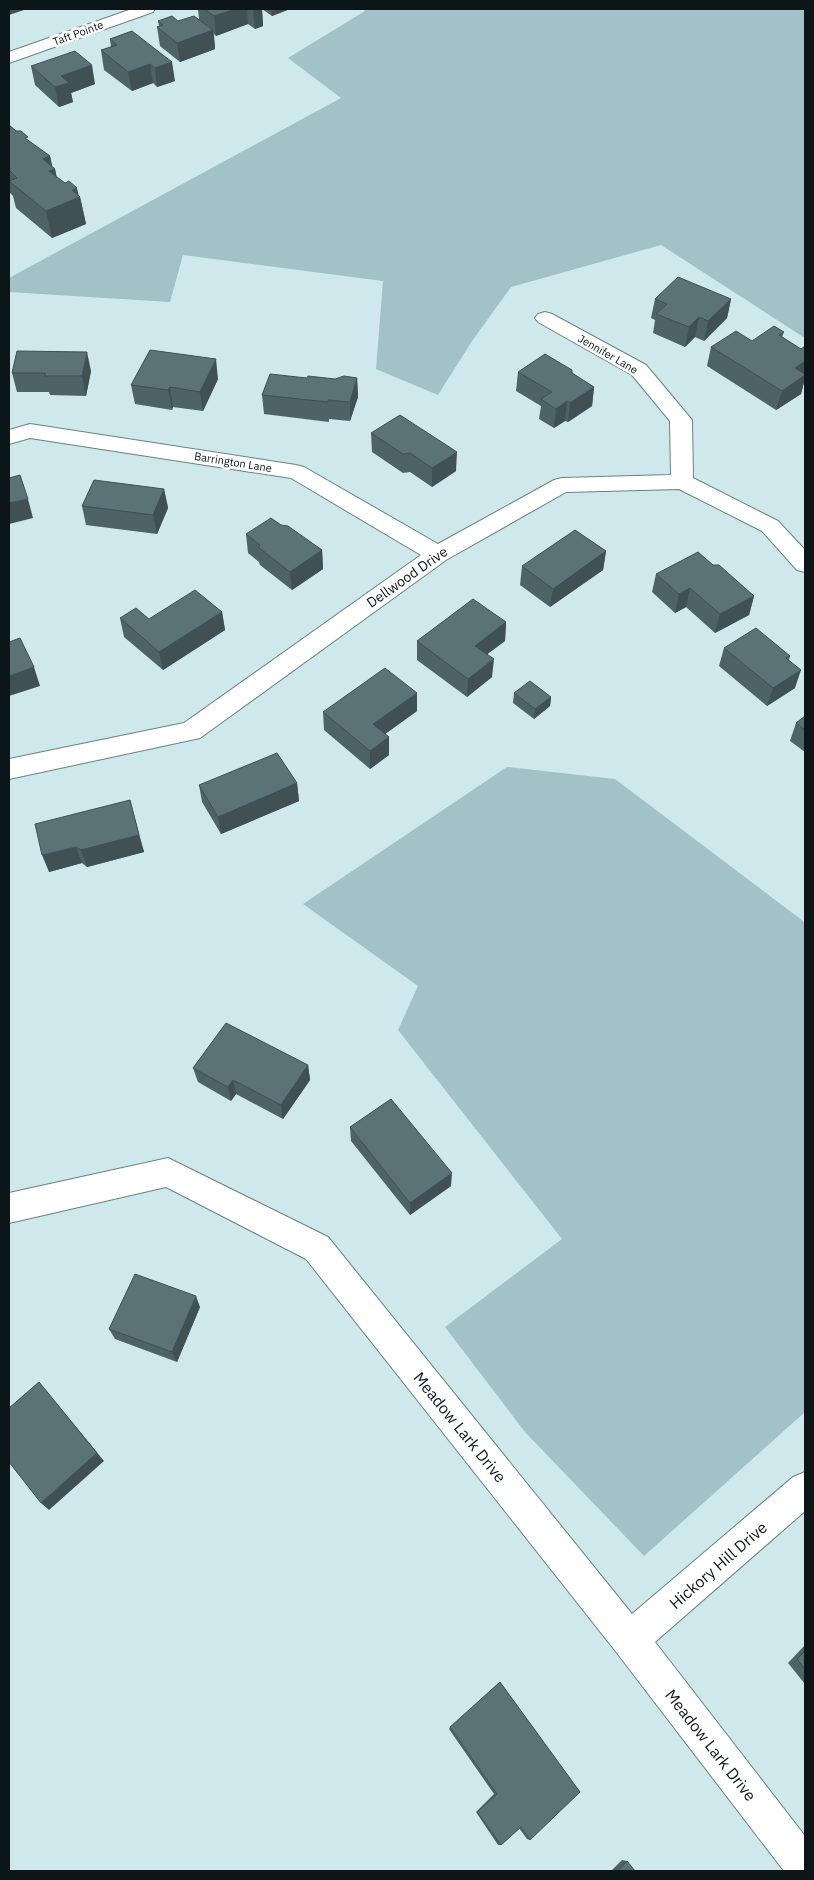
<svg xmlns="http://www.w3.org/2000/svg" width="814" height="1880" font-family="'IBM Plex Sans',sans-serif">
<style>
.green{fill:#a2c2c7}
.lines{fill:none;stroke-linecap:round;stroke-linejoin:round}
.street-casing{stroke:#698285;stroke-width:2}
.street{fill:#fff;fill-rule:evenodd}
.wall{fill:#4e6365}
.shaded-wall{fill:#405053}
.building{fill:#5b7376;stroke:#405053}
.labels{text-anchor:middle;stroke-width:5;stroke-linejoin:round;paint-order:stroke}
.far-street-label{font-size:11px;fill:#0c1517;stroke:#fff}
.street-label{font-size:14px;fill:#0c1517;stroke:#fff}
.near-street-label{font-size:16px;fill:#0c1517;stroke:#fff}
</style>
<rect width="100%" height="100%" fill="#cee8ec"/>
<g class="green">
<path d="M362 9H805V338L661 245 511 287 472 341 438 395 376 369 383 281 183 255 170 302 9 292V278L341 98 288 58 365 11Z"/>
<path d="M507 767 615 779 803 921 805 924V1412L644 1556 525 1432 445 1327 562 1239 398 1030 418 986 303 904Z"/>
</g>
<g class="lines">
<g class="street-casing">
<g id="street">
<path d="M132 9H155L153 12 9 63V52Z"/>
<path d="M545 312 552 314 646 365 692 420 693 478 778 521 805 550V572L797 570 762 531 679 489 566 492 446 560 200 738 9 779V759L184 723 421 555 291 478 30 438 9 444V430L30 424 296 465 304 467 438 544 554 480 562 478 671 475 670 421 632 375 538 322 535 318 538 314Z"/>
<path d="M168 1158 328 1237 632 1614 793 1477 805 1472V1511L655 1642 805 1836V1871H784L617 1653 306 1259 166 1187 9 1223V1193Z"/>
</g>
</g>
<use href="#street" class="street"/>
</g>
<g class="wall">
<path d="M198 9H262L263 26 255 29 248 24 216 36 214 34 215 49 180 62 160 46 157 27 159 26 158 21H178L199 19Z"/>
<path d="M262 9H290L272 16Z"/>
<path d="M132 31 175 81 157 87 153 83 132 91 104 70 101 50 111 47 110 39Z"/>
<path d="M31 66 95 84 71 93 73 102 59 107 35 85Z"/>
<path d="M9 125 29 141 50 156 52 167 55 169 56 177 80 197 86 224 52 238 16 208 13 196 9 192Z"/>
<path d="M655 299H731L727 318 704 341 695 337 685 347 653 333 655 320 651 318Z"/>
<path d="M784 332 782 337 801 349 805 346V378L801 394 776 410 707 366 711 347 752 341Z"/>
<path d="M91 371 86 396 50 395 49 392H17L12 373Z"/>
<path d="M518 372 572 373 594 387 592 406 568 422 565 421 554 428 539 419 541 406 516 391Z"/>
<path d="M357 378 358 397 350 421 329 419V422L264 414 262 395 335 379Z"/>
<path d="M218 379 203 411 173 407 172 410 135 404 131 385Z"/>
<path d="M371 433 456 471 432 487 410 472 403 473 372 452Z"/>
<path d="M164 489 168 508 157 534 86 525 82 506Z"/>
<path d="M281 525 322 550 323 569 292 590 260 565 259 562 248 553 246 534Z"/>
<path d="M606 551 603 570 550 607 520 585 522 566Z"/>
<path d="M713 565 754 596 749 615 715 633 686 607 675 613 652 592 656 574Z"/>
<path d="M222 612 225 630 163 670 124 637 120 618 149 619Z"/>
<path d="M506 622 505 641 487 654 492 677 467 697 417 660V641Z"/>
<path d="M724 648 790 656 789 660 795 688 767 706 719 666Z"/>
<path d="M514 693 551 697 550 706 534 719 513 703Z"/>
<path d="M417 711 385 734 389 737V755L370 769 324 730 323 712Z"/>
<path d="M805 716V752L790 741 796 723Z"/>
<path d="M297 783 299 801 221 834 202 802 199 785Z"/>
<path d="M130 800 144 852 87 867 82 863 49 872Z"/>
<path d="M308 1065 310 1080 283 1119 236 1094 231 1101 198 1082 193 1068Z"/>
<path d="M350 1127 451 1186 410 1215 351 1141Z"/>
<path d="M200 1307 177 1362 115 1339 109 1329Z"/>
<path d="M805 1645V1684L788 1663Z"/>
<path d="M450 1727 530 1840 527 1839 519 1828 501 1845H498L476 1812 494 1794 449 1729Z"/>
<path d="M622 1860 627 1861 635 1871H611Z"/>
</g>
<g class="shaded-wall">
<path d="M9 9H27L9 15Z"/>
<path d="M236 9H247L248 24 216 36 214 16Z"/>
<path d="M258 9H262L263 26 255 29 253 10Z"/>
<path d="M271 9H290L272 16Z"/>
<path d="M213 30 215 49 180 62 177 43Z"/>
<path d="M172 62 175 81 157 87 155 68Z"/>
<path d="M150 64 153 83 132 91 128 72Z"/>
<path d="M92 65 95 84 71 93 73 102 59 107 55 87 61 76Z"/>
<path d="M50 156 53 169H55L61 196 43 159Z"/>
<path d="M77 188 79 197H80L86 224 52 238 46 211 72 190Z"/>
<path d="M731 299 727 318 704 341 708 321Z"/>
<path d="M699 317 695 337 685 347 689 327Z"/>
<path d="M87 352 91 371 86 396 82 376Z"/>
<path d="M216 359 218 379 203 411 200 392Z"/>
<path d="M805 361V378L801 394 776 410 782 391 795 368Z"/>
<path d="M357 378 358 397 350 421V402Z"/>
<path d="M170 387 173 407 172 410 168 390Z"/>
<path d="M594 387 592 406 568 422 570 403Z"/>
<path d="M567 401 565 421 554 428 556 409Z"/>
<path d="M457 452 456 471 432 487V468Z"/>
<path d="M164 489 168 508 157 534 153 515Z"/>
<path d="M28 499 33 518 9 524V503Z"/>
<path d="M322 550 323 569 292 590 290 572Z"/>
<path d="M606 551 603 570 550 607 553 589Z"/>
<path d="M690 588 686 607 675 613 679 594Z"/>
<path d="M754 596 749 615 715 633 720 614Z"/>
<path d="M222 612 225 630 163 670 159 652Z"/>
<path d="M506 622 505 641 474 664 475 646Z"/>
<path d="M494 659 492 677 467 697 468 679Z"/>
<path d="M34 667 40 686 9 696V676Z"/>
<path d="M801 670 795 688 767 706 773 688Z"/>
<path d="M417 693V711L374 742 373 724Z"/>
<path d="M551 697 550 706 534 719 535 709Z"/>
<path d="M389 737V755L370 769V751Z"/>
<path d="M297 783 299 801 221 834 218 817Z"/>
<path d="M139 835 144 852 87 867 81 850Z"/>
<path d="M76 847 82 863 49 872 42 855Z"/>
<path d="M308 1065 310 1080 283 1119 281 1105Z"/>
<path d="M233 1080 236 1094 231 1101 228 1087Z"/>
<path d="M452 1173 451 1186 410 1215V1203Z"/>
<path d="M196 1296 200 1307 177 1362 172 1352Z"/>
<path d="M39 1382 104 1461 49 1510 41 1503Z"/>
</g>
<g class="building">
<path d="M204 9H236L214 16Z"/>
<path d="M172 16 178 21 194 16 213 30 177 43 157 27 163 25 158 21Z"/>
<path d="M132 31 172 62 155 68 150 64 128 72 101 50 117 45 110 39Z"/>
<path d="M75 51 92 65 61 76 69 83 55 87 31 66Z"/>
<path d="M9 125 16 131H21L28 137 25 138 50 156 43 159 55 169 49 171 65 183 69 181 77 188 72 190 80 197 46 211 9 181 17 178 9 170Z"/>
<path d="M678 277 731 299 708 321 699 317 689 327 656 314 667 304 655 299Z"/>
<path d="M774 326 784 332 779 335 801 349 805 346V361L795 368 805 374V375L782 391 711 347 736 331 752 341Z"/>
<path d="M150 350 216 359 200 392 170 387 168 390 131 385Z"/>
<path d="M17 351 87 352 82 376H45V373H12Z"/>
<path d="M545 354 572 370V373L594 387 570 403 567 401 556 409 541 399 552 392 518 372Z"/>
<path d="M270 374 307 378 308 376 335 379 344 376 357 378 350 402 328 400V402L262 395Z"/>
<path d="M400 415 457 452 432 468 410 453 403 454 371 433Z"/>
<path d="M20 475 28 499 9 503V478Z"/>
<path d="M94 480 164 489 153 515 82 506Z"/>
<path d="M271 518 281 525 288 526 322 550 290 572 258 547 260 545 246 534Z"/>
<path d="M575 530 606 551 553 589 522 566Z"/>
<path d="M698 552 713 565H719L754 596 720 614 690 588 679 594 656 574Z"/>
<path d="M195 590 222 612 159 652 120 618 136 608 149 619Z"/>
<path d="M473 599 506 622 475 646 494 659 468 679 417 641Z"/>
<path d="M756 628 790 656 786 658 801 670 773 688 724 648Z"/>
<path d="M20 638 34 667 9 676V642Z"/>
<path d="M385 668 417 693 373 724 389 737 370 751 323 712Z"/>
<path d="M530 681 551 697 535 709 514 693Z"/>
<path d="M805 716V730L796 723Z"/>
<path d="M277 753 297 783 218 817 199 785Z"/>
<path d="M130 800 139 835 81 850 76 847 42 855 35 824Z"/>
<path d="M226 1023 308 1065 281 1105 233 1080 228 1087 193 1068Z"/>
<path d="M391 1099 452 1173 410 1203 350 1127Z"/>
<path d="M135 1274 196 1296 172 1352 109 1329Z"/>
<path d="M39 1382 97 1453 41 1503 9 1462V1408Z"/>
<path d="M805 1651V1669L797 1659Z"/>
<path d="M500 1682 580 1792 530 1840 521 1827 501 1845 477 1812 497 1794 450 1727Z"/>
<path d="M627 1861 635 1871H618Z"/>
</g>
<g class="labels">
<g class="far-street-label">
<text transform="translate(78 33) rotate(-20)" y="4">Taft Pointe</text>
<text transform="translate(608 354) rotate(30)" y="4">Jennifer Lane</text>
<text transform="translate(233 462) rotate(9)" y="4">Barrington Lane</text>
</g>
<g class="street-label">
<text transform="translate(407 577) rotate(-35)" y="5">Dellwood Drive</text>
</g>
<g class="near-street-label">
<text transform="translate(460 1427) rotate(51)" y="6">Meadow Lark Drive</text>
<text transform="translate(718 1565) rotate(-41)" y="6">Hickory Hill Drive</text>
<text transform="translate(711 1745) rotate(52)" y="6">Meadow Lark Drive</text>
</g>
</g>
<rect width="814" height="1880" fill="none" stroke="#0c1517" stroke-width="20"/>
</svg>
